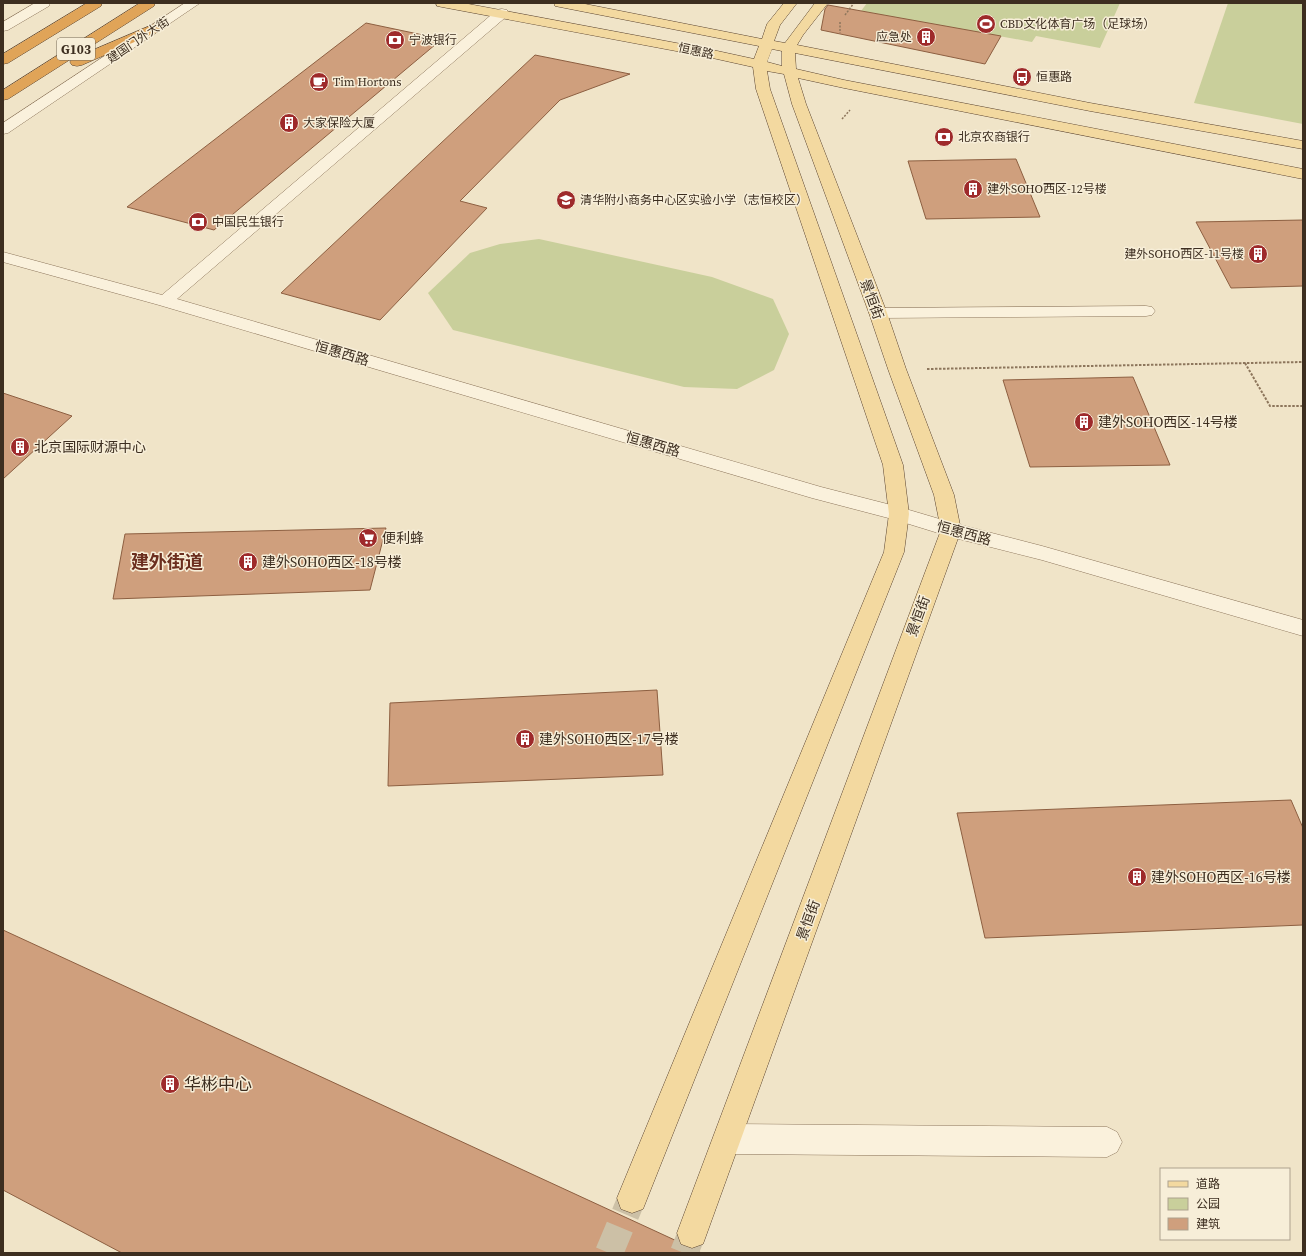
<svg xmlns="http://www.w3.org/2000/svg" width="1306" height="1256" font-family="'Source Serif 4','Noto Sans SC',serif">
<style>
.green{fill:#c9cf9b}
.building{fill:#cf9f7d;stroke:#8d5f41}
.lines{fill:none;stroke-linecap:round;stroke-linejoin:round}
.major-tunnel{stroke:#ccc0a6;stroke-width:28;stroke-dasharray:28 14;stroke-linecap:butt}
.minor-casing{stroke:#8d765c;stroke-width:1}
.major-casing{stroke:#5b4430;stroke-width:1}
.highway-casing{stroke:#5b4430;stroke-width:1}
.path-far1{stroke:#8d765c;stroke-width:1.5;stroke-dasharray:2 1.5;stroke-linecap:butt}
.path{stroke:#8d765c;stroke-width:2;stroke-dasharray:2.5 1.5;stroke-linecap:butt}
.minor{fill:#faf1dc;fill-rule:evenodd}
.major{fill:#f3d9a0;fill-rule:evenodd}
.highway{fill:#e0a458;fill-rule:evenodd}
.labels{text-anchor:middle;stroke-width:3;stroke-linejoin:round;paint-order:stroke}
.far-poi-label{font-size:12px;fill:#3d2e20;stroke:#f7eed8;text-anchor:start}
.far-street-label{font-size:12px;fill:#3d2e20;stroke:#f7eed8}
.shield{fill:#f7eed8;stroke:#756857;stroke-width:1}
.shield-label{font-size:13px;font-weight:bold;fill:#3d2e20}
.street-label{font-size:14px;fill:#3d2e20;stroke:#f7eed8}
.poi-label{font-size:14px;fill:#3d2e20;stroke:#f7eed8;text-anchor:start}
.near-poi-label{font-size:17px;fill:#3d2e20;stroke:#f7eed8;text-anchor:start}
.district-label{font-size:18px;font-weight:bold;fill:#6b2e1e;stroke:#f7eed8}
</style>
<rect width="100%" height="100%" fill="#f0e4c8"/>
<g class="green">
<path d="M867 3H1120L1100 48 1036 36 1032 42 861 11Z"/>
<path d="M1228 3H1303V124L1194 103Z"/>
<path d="M539 239 712 277 773 299 789 334 774 370 737 389 684 387 453 330 428 293 470 253 500 244Z"/>
</g>
<g class="building">
<path d="M828 5 1001 36 985 64 821 30 825 9Z"/>
<path d="M366 23 442 39 214 230 127 207Z"/>
<path d="M535 55 630 74 560 100 460 201 487 208 380 320 281 293Z"/>
<path d="M1016 159 1040 217 926 219 908 161Z"/>
<path d="M1303 220V286L1231 288 1196 222Z"/>
<path d="M1133 377 1170 465 1030 467 1003 380Z"/>
<path d="M3 393 72 416 3 479Z"/>
<path d="M386 528 370 590 113 599 125 534Z"/>
<path d="M657 690 663 775 388 786 390 703Z"/>
<path d="M1291 800 1303 828V925L985 938 957 813Z"/>
<path d="M3 930 679 1242 680 1245 702 1253H122L3 1190Z"/>
</g>
<g class="lines">
<g class="major-tunnel">
<path d="M609 1253 632 1198"/>
<path d="M684 1253 692 1233"/>
</g>
<g class="minor-casing">
<g id="minor">
<path d="M35 3H50L49 6 8 30 3 31V22Z"/>
<path d="M185 3H200L8 133 3 134V123Z"/>
<path d="M502 9 507 10 508 13 507 16 177 299 821 487 899 507 953 523 1042 546 1303 620V636L1042 560 951 537 896 520 812 498 159 305 3 262V252L162 295 497 10Z"/>
<path d="M1146 306 1152 307 1155 311 1152 315 1146 316 878 318 872 317 869 313 872 309 878 308Z"/>
<path d="M728 1124 1107 1127 1117 1132 1122 1142 1117 1152 1107 1157 728 1154 718 1149 713 1139 718 1129Z"/>
</g>
</g>
<g class="major-casing">
<path id="major" d="M436 3H463L708 49 754 59 759 46 560 7 555 6 554 3H580L762 39 767 24 784 3H797L780 25 774 41 785 43 815 3H828L803 35 797 45 1090 103 1303 141V149L1090 111 795 53 796 69 844 80 1303 169V179L844 88 798 78 806 104 887 313 906 369 954 495 961 530 707 1233 703 1244 692 1248 681 1244 677 1233 941 530 934 495 888 369 869 313 792 104 784 74 767 71 770 89 903 465 909 514 904 552 643 1209 632 1213 621 1209 617 1198 884 552 889 514 883 465 756 89 753 67 708 57 442 7 437 6ZM772 49 782 51V66L767 62Z"/>
</g>
<g class="highway-casing">
<g id="highway">
<path d="M87 3H102L101 6 8 63 3 64V54Z"/>
<path d="M140 3H155L154 6 8 99 3 100V90Z"/>
<path d="M159 22 164 23 166 26 164 29 82 65 77 66 72 65 70 62 72 59Z"/>
</g>
</g>
<g class="path-far1">
<path d="M845 15 854 3"/>
<path d="M840 22V33"/>
<path d="M842 119 850 110"/>
</g>
<g class="path">
<path d="M1245 363 1270 406H1303"/>
<path d="M927 369 1303 362"/>
</g>
<use href="#minor" class="minor"/>
<use href="#major" class="major"/>
<use href="#highway" class="highway"/>
</g>
<defs>
<g id="stadium-disc" transform="scale(1)"><circle r="9.5" fill="#9e2a2b" stroke="#f7eed8"/><path d="M0-5a6.5 5 0 1 0 0 10a6.5 5 0 1 0 0-10ZM-3.5-1.8h7v3.6h-7Z" fill="#fff"/></g>
<g id="building-disc" transform="scale(1)"><circle r="9.5" fill="#9e2a2b" stroke="#f7eed8"/><path d="M-4-6H4V6H1V3H-1V6H-4ZM-2.5-4.3h1.7v1.8h-1.7ZM.8-4.3h1.7v1.8H.8ZM-2.5-1h1.7V.8h-1.7ZM.8-1h1.7V.8H.8Z" fill="#fff"/></g>
<g id="bank-disc" transform="scale(1)"><circle r="9.5" fill="#9e2a2b" stroke="#f7eed8"/><path d="M-6-4H6V4H-6ZM0-2.3a2.3 2.3 0 1 0 0 4.6a2.3 2.3 0 1 0 0-4.6Z" fill="#fff"/></g>
<g id="bus-disc" transform="scale(1)"><circle r="9.5" fill="#9e2a2b" stroke="#f7eed8"/><path d="M-5-6H5V4H4V6H2V4H-2V6H-4V4H-5ZM-3.5-4V0h7V-4ZM-3.5 1.2v1.5H-2V1.2ZM2 1.2v1.5H3.5V1.2Z" fill="#fff"/></g>
<g id="cafe-disc" transform="scale(1)"><circle r="9.5" fill="#9e2a2b" stroke="#f7eed8"/><path d="M-5.5-4.5H6V0H3Q3 3.5 0 3.5H-2.5Q-5.5 3.5-5.5 0ZM3-3.2v2h1.7v-2ZM-6 4.5H4V6H-6Z" fill="#fff"/></g>
<g id="school-disc" transform="scale(1)"><circle r="9.5" fill="#9e2a2b" stroke="#f7eed8"/><path d="M0-5L7-2L0 1L-7-2ZM-4 1L0 2.5L4 1V4Q0 6-4 4Z" fill="#fff"/></g>
<g id="supermarket-disc" transform="scale(1)"><circle r="9.5" fill="#9e2a2b" stroke="#f7eed8"/><path d="M-6-5.5h2.5l.6 2H6L4.5 2H-2.5L-4.4-4H-6ZM-1.5 3.2a1.3 1.3 0 1 0 .1 0ZM3 3.2a1.3 1.3 0 1 0 .1 0Z" fill="#fff"/></g>
</defs>
<g fill-rule="evenodd">
<use href="#stadium-disc" x="986" y="24"/>
<use href="#building-disc" x="926" y="37"/>
<use href="#bank-disc" x="395" y="40"/>
<use href="#bus-disc" x="1022" y="77"/>
<use href="#cafe-disc" x="319" y="82"/>
<use href="#building-disc" x="289" y="123"/>
<use href="#bank-disc" x="944" y="137"/>
<use href="#building-disc" x="973" y="189"/>
<use href="#school-disc" x="566" y="200"/>
<use href="#bank-disc" x="198" y="222"/>
<use href="#building-disc" x="1258" y="254"/>
<use href="#building-disc" x="1084" y="422"/>
<use href="#building-disc" x="20" y="447"/>
<use href="#supermarket-disc" x="368" y="538"/>
<use href="#building-disc" x="248" y="562"/>
<use href="#building-disc" x="525" y="739"/>
<use href="#building-disc" x="1137" y="877"/>
<use href="#building-disc" x="170" y="1084"/>
</g>
<g class="labels">
<g class="far-poi-label">
<text x="1000" y="28">CBD文化体育广场（足球场）</text>
<text x="912" y="41" text-anchor="end">应急处</text>
<text x="409" y="44">宁波银行</text>
<text x="1036" y="81">恒惠路</text>
<text x="333" y="86">Tim Hortons</text>
<text x="303" y="127">大家保险大厦</text>
<text x="958" y="141">北京农商银行</text>
<text x="987" y="193">建外SOHO西区-12号楼</text>
<text x="580" y="204">清华附小商务中心区实验小学（志恒校区）</text>
<text x="212" y="226">中国民生银行</text>
<text x="1244" y="258" text-anchor="end">建外SOHO西区-11号楼</text>
</g>
<g class="far-street-label">
<text transform="translate(138 40) rotate(-34)" y="4">建国门外大街</text>
<text transform="translate(696 51) rotate(12)" y="4">恒惠路</text>
</g>
<rect class="shield" x="57" y="38" width="38" height="22" rx="3"/>
<g class="shield-label">
<text x="76" y="54">G103</text>
</g>
<g class="street-label">
<text transform="translate(872 299) rotate(70)" y="5">景恒街</text>
<text transform="translate(342 353) rotate(16)" y="5">恒惠西路</text>
<text transform="translate(653 444) rotate(16)" y="5">恒惠西路</text>
<text transform="translate(964 533) rotate(15)" y="5">恒惠西路</text>
<text transform="translate(918 616) rotate(-70)" y="5">景恒街</text>
<text transform="translate(808 920) rotate(-70)" y="5">景恒街</text>
</g>
<g class="poi-label">
<text x="1098" y="427">建外SOHO西区-14号楼</text>
<text x="34" y="452">北京国际财源中心</text>
<text x="382" y="543">便利蜂</text>
<text x="262" y="567">建外SOHO西区-18号楼</text>
<text x="539" y="744">建外SOHO西区-17号楼</text>
<text x="1151" y="882">建外SOHO西区-16号楼</text>
</g>
<g class="near-poi-label">
<text x="184" y="1090">华彬中心</text>
</g>
<g class="district-label">
<text x="167" y="568">建外街道</text>
</g>
</g>
<rect width="1306" height="1256" fill="none" stroke="#3d2e20" stroke-width="8"/>
<rect x="1160" y="1168" width="130" height="72" fill="#f7eed8" stroke="#ada18e"/>
<rect x="1168" y="1181" width="20" height="6" fill="#f3d9a0" stroke="#ada18e"/>
<text x="1196" y="1188" font-size="12" fill="#3d2e20">道路</text>
<rect x="1168" y="1198" width="20" height="12" fill="#c9cf9b" stroke="#ada18e"/>
<text x="1196" y="1208" font-size="12" fill="#3d2e20">公园</text>
<rect x="1168" y="1218" width="20" height="12" fill="#cf9f7d" stroke="#ada18e"/>
<text x="1196" y="1228" font-size="12" fill="#3d2e20">建筑</text>
</svg>
